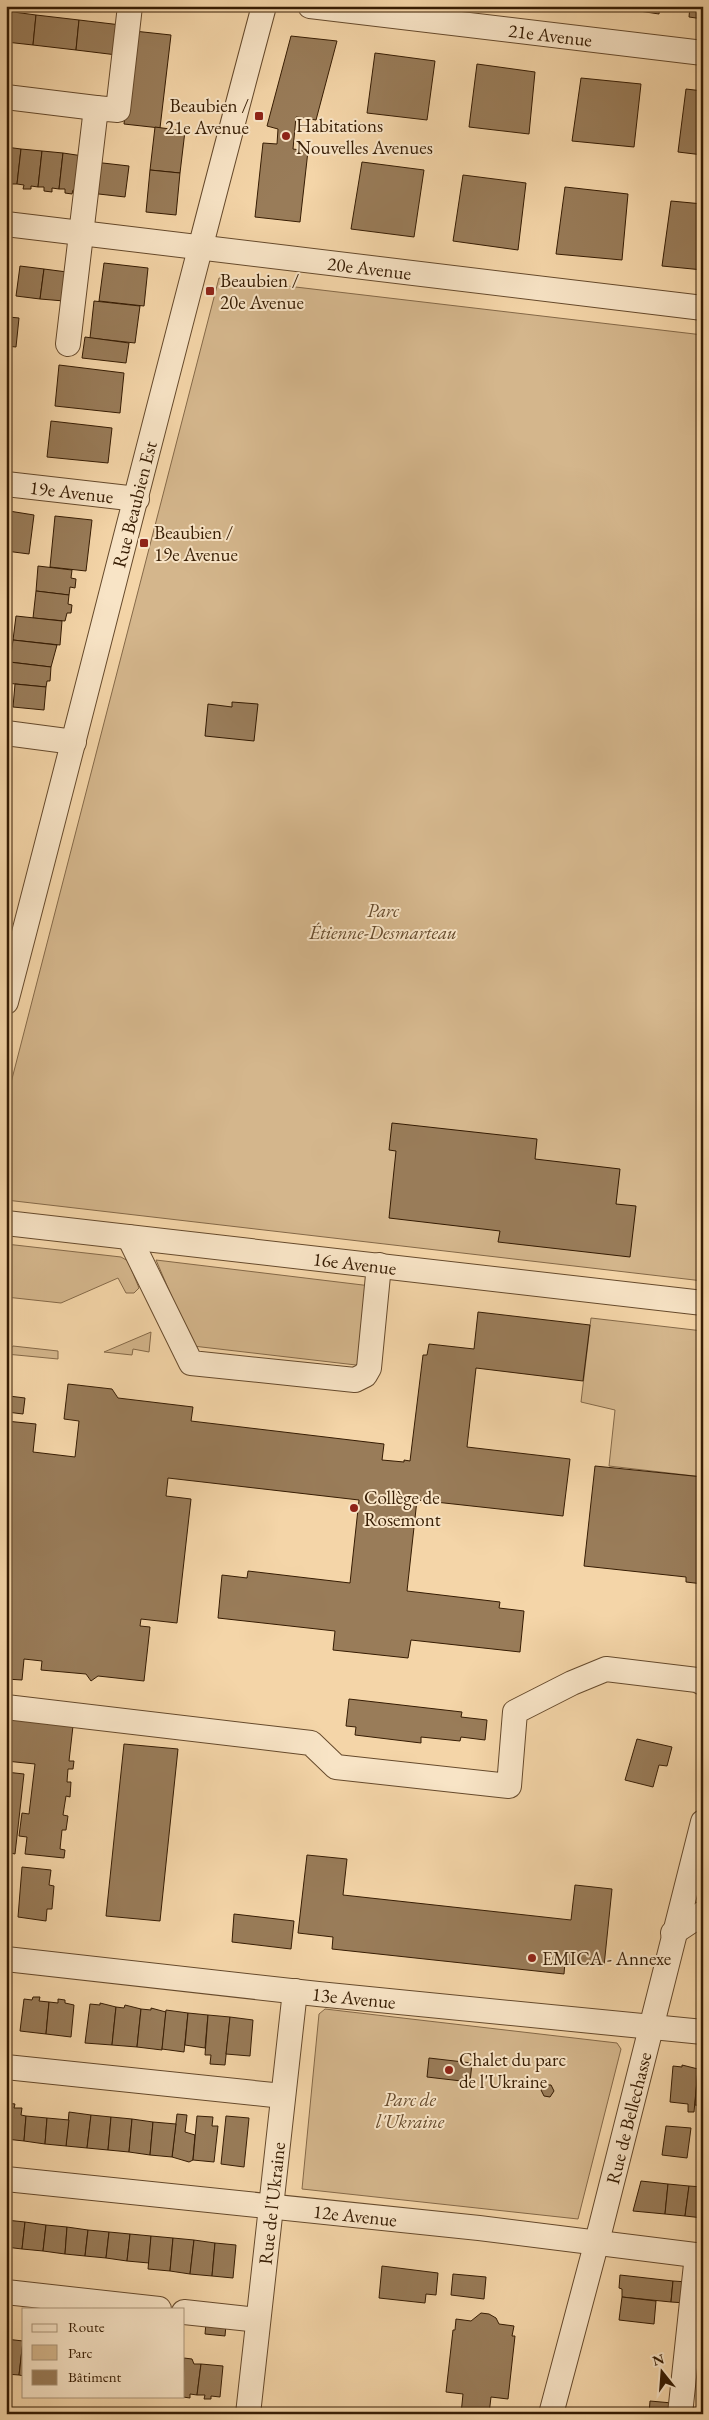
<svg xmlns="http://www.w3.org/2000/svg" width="709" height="2420" font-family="'EB Garamond',serif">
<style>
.green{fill:#d4b68c;stroke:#856948}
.building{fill:#997c59;stroke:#361c03}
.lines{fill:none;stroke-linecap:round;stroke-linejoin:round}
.minor-casing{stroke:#664a2c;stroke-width:26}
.minor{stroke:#f8e4c6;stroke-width:24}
.poi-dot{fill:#8f2418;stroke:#f8e4c6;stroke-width:2}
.labels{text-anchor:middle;stroke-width:4;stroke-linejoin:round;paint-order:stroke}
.street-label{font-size:19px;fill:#361c03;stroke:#f8e4c6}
.poi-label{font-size:19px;fill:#361c03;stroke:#f8e4c6;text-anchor:start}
.park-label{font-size:19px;font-style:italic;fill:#654a2c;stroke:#f8e4c6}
</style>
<rect width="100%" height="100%" fill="#f4d5a8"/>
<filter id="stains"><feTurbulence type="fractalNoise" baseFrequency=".004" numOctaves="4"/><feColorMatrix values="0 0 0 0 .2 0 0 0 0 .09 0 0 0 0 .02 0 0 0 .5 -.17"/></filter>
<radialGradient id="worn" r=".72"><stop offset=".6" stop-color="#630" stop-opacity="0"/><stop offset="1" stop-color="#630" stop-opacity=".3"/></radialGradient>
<g class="green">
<path d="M219 278 703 335V1281L6 1200V1102Z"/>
<path d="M6 1244 121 1257 128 1261 139 1288 134 1293H126L118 1278 61 1303 6 1297Z"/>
<path d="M156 1260 371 1286 364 1358 356 1365 193 1346Z"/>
<path d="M591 1318 703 1331V1477L609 1466 615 1410 581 1402Z"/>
<path d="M151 1332 149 1352 133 1349 132 1355 104 1352Z"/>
<path d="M13 1346 58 1351V1359L6 1354Z"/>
<path d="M325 2009 617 2043 621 2049 578 2219 302 2189 319 2014Z"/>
</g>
<g class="building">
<path d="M606 6H660L659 14Z"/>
<path d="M690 6H703V19L689 17Z"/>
<path d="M6 11 36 15 33 45 6 42Z"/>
<path d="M36 15 79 20 76 50 33 45Z"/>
<path d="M79 20 121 25 117 55 76 50Z"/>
<path d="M134 31 171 35 160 128 124 124Z"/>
<path d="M291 36 337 41 316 120 296 117 293 149 308 151 300 222 255 217 263 143 277 144 278 129 267 126Z"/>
<path d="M375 53 435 61 427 120 367 113Z"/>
<path d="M477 64 535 72 529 134 469 127Z"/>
<path d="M581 78 641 84 634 147 572 141Z"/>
<path d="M686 89 703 91V155L678 152Z"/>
<path d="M155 127 185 131 180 173 150 170Z"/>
<path d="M6 147 21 149 17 184H10V187H6Z"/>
<path d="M21 149 42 151 38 187 31 186V189H23L24 185 17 184Z"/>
<path d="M42 151 63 153 59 189 52 188V192L44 191V187H38Z"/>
<path d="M63 153 83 156 80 191 73 190 72 194 65 193V189H59Z"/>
<path d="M94 162 129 166 125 197 90 193Z"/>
<path d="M362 162 424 170 414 237 351 229Z"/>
<path d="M150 170 180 173 176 215 146 212Z"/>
<path d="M463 175 526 183 518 250 453 241Z"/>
<path d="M565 187 628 194 622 260 556 254Z"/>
<path d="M671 201 703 204V270L662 266Z"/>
<path d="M104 263 148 268 144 306 99 301Z"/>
<path d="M20 266 44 269 40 299 16 296Z"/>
<path d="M44 269 67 272 64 301 40 299Z"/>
<path d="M94 301 140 306 135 343 90 338Z"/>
<path d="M9 317 19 318 16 347 6 346Z"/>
<path d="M85 337 129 343 126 363 82 358Z"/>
<path d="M59 365 124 373 120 413 55 406Z"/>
<path d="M6 409 11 410 7 442H6Z"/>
<path d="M51 421 112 428 108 463 47 457Z"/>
<path d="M9 511 34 515 29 554 6 551Z"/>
<path d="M55 516 92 520 86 571 50 567Z"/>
<path d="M38 566 72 570 71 578 76 579 75 588 70 587 69 595 36 591Z"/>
<path d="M36 591 69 595 68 604 72 605 71 613H67L65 621 33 618Z"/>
<path d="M16 616 62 621 60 645 13 640Z"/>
<path d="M13 640 57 645 51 667 10 662Z"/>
<path d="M9 662 51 667 50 681H47L46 687 6 683Z"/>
<path d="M15 684 46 687 44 710 13 707Z"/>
<path d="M232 702 258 704 254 741 205 736 208 704 232 707Z"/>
<path d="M392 1123 537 1139 535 1159 620 1169 616 1204 636 1206 630 1257 498 1242 500 1231 389 1218 396 1151 389 1150Z"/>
<path d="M478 1312 590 1325 583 1381 476 1368 467 1447 570 1459 563 1516 417 1500 407 1591 500 1602 499 1608 524 1611 520 1652 411 1640 408 1658 333 1650 335 1631 218 1618 222 1575 247 1578 248 1571 350 1583 359 1500 168 1478 166 1496 191 1499 177 1623 141 1619 140 1626 150 1627 144 1681 98 1676 91 1681 86 1674 41 1670 42 1661 24 1659 22 1680 6 1679V1421L36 1424 33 1452 75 1457 79 1421 64 1419 68 1384 112 1389 118 1398 193 1407 191 1421 384 1444 382 1460 404 1462V1460L410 1461 423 1355H427L429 1344 474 1349Z"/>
<path d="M9 1396 25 1398 23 1414 7 1412Z"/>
<path d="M595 1466 703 1477V1584L686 1582V1577L584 1566Z"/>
<path d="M349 1699 462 1712 461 1717 487 1720 485 1740 461 1737 460 1741 421 1737V1743L355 1735 356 1727 346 1726Z"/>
<path d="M6 1719 73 1726 69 1761H74L73 1769H68L67 1782H71L70 1797 66 1796 63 1815 68 1816 66 1830H62L60 1849 65 1850 64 1858 25 1854 27 1837 19 1836 22 1813 29 1814 35 1764 6 1761Z"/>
<path d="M637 1739 672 1747 667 1766 659 1765 653 1787 625 1780Z"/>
<path d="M124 1744 178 1749 160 1921 106 1916Z"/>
<path d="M6 1772 24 1774 15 1854 6 1852Z"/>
<path d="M307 1855 347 1859 343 1895 571 1920 575 1885 612 1889 604 1966 565 1962 564 1974 332 1949 333 1937 298 1933Z"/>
<path d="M22 1867 51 1870 49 1885 54 1886 52 1909H47L46 1921 18 1917Z"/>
<path d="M6 1875H11L6 1917Z"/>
<path d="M234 1914 294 1921 291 1949 232 1942Z"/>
<path d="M33 1997H40L39 2001 49 2002 46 2034 20 2031 24 1999 32 2000Z"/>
<path d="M58 1999 65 2000V2003L74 2005 71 2037 46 2034 49 2002 58 2003Z"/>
<path d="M100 2003 116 2007 112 2045 85 2043 90 2004 100 2005Z"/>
<path d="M125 2005 141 2009 137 2047 112 2045 116 2007 124 2008Z"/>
<path d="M151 2008 166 2012 162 2050 137 2047 141 2009 151 2010Z"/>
<path d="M166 2010 188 2013 184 2052 162 2049Z"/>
<path d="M188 2013 208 2015 205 2048 185 2045Z"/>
<path d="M208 2015 230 2017 225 2065 210 2064 211 2055H205Z"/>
<path d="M230 2017 253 2020 250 2056 226 2054Z"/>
<path d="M429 2058 472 2063 470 2082 427 2077Z"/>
<path d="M682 2065 698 2069 694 2112H688V2104L670 2102 673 2066 682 2067Z"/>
<path d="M698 2069 703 2070V2106L695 2105Z"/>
<path d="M545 2085H551L554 2091 550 2097 544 2096 541 2090Z"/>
<path d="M7 2103 15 2104 14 2108H22L21 2115 26 2116 24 2141 6 2139Z"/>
<path d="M69 2112 91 2115 87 2148 66 2146Z"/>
<path d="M177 2114 187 2115 185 2132 195 2135 193 2160 189 2162 172 2157Z"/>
<path d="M91 2115 111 2117 108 2150 87 2148Z"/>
<path d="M26 2116 47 2118 45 2144 24 2141Z"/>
<path d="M197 2116 213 2117 212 2126H218L214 2162 193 2160Z"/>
<path d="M226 2116 249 2118 244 2167 221 2164Z"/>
<path d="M111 2117 132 2119 129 2152 108 2150Z"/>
<path d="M47 2118 69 2120 66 2146 45 2144Z"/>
<path d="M132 2119 153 2122 150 2155 129 2152Z"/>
<path d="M153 2122 176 2124 172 2157 150 2155Z"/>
<path d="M666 2126 691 2128 687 2158 662 2155Z"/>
<path d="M641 2181 668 2184 665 2214 633 2211Z"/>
<path d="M668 2184 689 2186 685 2216 665 2214Z"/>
<path d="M689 2186 703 2187V2218L685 2216Z"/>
<path d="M6 2220 25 2222 22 2249 6 2247Z"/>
<path d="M25 2222 46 2225 43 2251 22 2249Z"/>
<path d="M46 2225 67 2227 65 2254 43 2251Z"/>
<path d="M67 2227 88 2230 85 2256 65 2254Z"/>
<path d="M88 2230 109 2232 106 2258 85 2256Z"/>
<path d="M109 2232 130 2234 127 2261 106 2258Z"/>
<path d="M130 2234 151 2236 149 2263 127 2261Z"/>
<path d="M151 2236 173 2238 170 2271 148 2269Z"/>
<path d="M173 2238 194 2240 190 2274 170 2271Z"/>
<path d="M194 2240 215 2243 212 2276 190 2274Z"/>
<path d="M215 2243 236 2245 233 2278 212 2276Z"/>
<path d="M382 2266 438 2273 436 2295 426 2294 425 2303 379 2298Z"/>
<path d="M453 2274 486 2277 484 2299 451 2295Z"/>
<path d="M620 2275 673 2281 671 2302 622 2297V2289L619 2288Z"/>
<path d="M673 2281 688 2282 686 2303 671 2302Z"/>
<path d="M622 2297 656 2301 654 2324 619 2320Z"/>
<path d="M481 2313 489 2314 496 2318 499 2324 514 2326 512 2336H515L508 2399 491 2397 489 2414H461L463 2394 446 2392 453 2330H455L456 2319 471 2321Z"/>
<path d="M206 2323 226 2325 225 2336 205 2334Z"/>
<path d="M6 2339 23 2341 19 2375 6 2374Z"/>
<path d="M23 2341H24V2376L19 2375Z"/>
<path d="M184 2358 192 2359 194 2364H201L197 2395 190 2394V2398L183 2397Z"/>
<path d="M201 2364 223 2366 220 2397 211 2396V2399H204L205 2395H197Z"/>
<path d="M650 2401 672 2403 671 2414H649Z"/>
<path d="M586 2409 631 2414H586Z"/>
</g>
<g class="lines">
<g class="minor-casing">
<g id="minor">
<path id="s1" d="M310 6 703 53"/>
<path d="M6 97 96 108"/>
<path id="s2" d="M6 224 703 308"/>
<path d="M68 344 96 108 118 110 130 6"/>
<path id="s3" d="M6 484 137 499"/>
<path d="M6 733 74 742"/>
<path id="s4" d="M6 1002C93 670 175 337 264 6"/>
<path id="s5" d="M6 1223 703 1303"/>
<path d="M129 1237 191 1363 355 1380 365 1375 369 1368 379 1265"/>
<path d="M6 1707 311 1743 336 1767 509 1786 515 1712 572 1683 606 1669 697 1680 703 1683"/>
<path d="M673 1933 703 1913"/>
<path id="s6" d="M6 1959 318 1994 703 2032"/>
<path d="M6 2067 283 2096"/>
<path id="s7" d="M6 2179 479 2228 703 2256"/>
<path d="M6 2292 159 2309"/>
<path d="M184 2312 258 2320"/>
<path id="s8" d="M248 2414 295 1991"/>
<path id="s9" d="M551 2414 601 2226 703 1822"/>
<path d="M680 2414 697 2255"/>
</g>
</g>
<use href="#minor" class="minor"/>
</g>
<g class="poi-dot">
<rect x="254" y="111" width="10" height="10" rx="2.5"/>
<circle cx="286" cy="136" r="5"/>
<rect x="205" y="286" width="10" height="10" rx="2.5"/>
<rect x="139" y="538" width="10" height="10" rx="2.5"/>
<circle cx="354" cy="1508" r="5"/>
<circle cx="532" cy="1958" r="5"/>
<circle cx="449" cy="2070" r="5"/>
</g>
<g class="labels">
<g class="street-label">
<text dy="7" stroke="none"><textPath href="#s1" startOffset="242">21e Avenue</textPath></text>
<text dy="7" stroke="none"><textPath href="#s2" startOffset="366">20e Avenue</textPath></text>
<text dy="7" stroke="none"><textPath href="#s3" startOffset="66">19e Avenue</textPath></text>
<text dy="7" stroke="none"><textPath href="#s4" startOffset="514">Rue Beaubien Est</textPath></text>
<text dy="7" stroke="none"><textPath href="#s5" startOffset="351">16e Avenue</textPath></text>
<text dy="7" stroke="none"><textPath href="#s6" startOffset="350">13e Avenue</textPath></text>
<text dy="7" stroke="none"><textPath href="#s9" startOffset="306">Rue de Bellechasse</textPath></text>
<text dy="7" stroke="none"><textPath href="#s8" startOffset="212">Rue de l'Ukraine</textPath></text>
<text dy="7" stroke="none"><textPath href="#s7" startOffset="351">12e Avenue</textPath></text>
</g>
<g class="poi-label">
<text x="249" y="112" text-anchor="end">Beaubien /<tspan x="249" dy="22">21e Avenue</tspan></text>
<text x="296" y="132">Habitations<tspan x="296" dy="22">Nouvelles Avenues</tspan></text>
<text x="220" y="287">Beaubien /<tspan x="220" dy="22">20e Avenue</tspan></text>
<text x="154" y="539">Beaubien /<tspan x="154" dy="22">19e Avenue</tspan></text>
<text x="364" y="1504">Collège de<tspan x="364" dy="22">Rosemont</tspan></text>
<text x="542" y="1965">EMICA - Annexe</text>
<text x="459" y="2066">Chalet du parc<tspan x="459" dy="22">de l'Ukraine</tspan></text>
</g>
<g class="park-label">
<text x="383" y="917">Parc<tspan x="383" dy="22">Étienne-Desmarteau</tspan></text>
<text x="410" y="2106">Parc de<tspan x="410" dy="22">l'Ukraine</tspan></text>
</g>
</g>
<rect width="709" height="2420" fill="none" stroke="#f4d5a8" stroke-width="25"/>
<rect x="8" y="8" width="694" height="2405" fill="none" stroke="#361c03" stroke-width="2.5"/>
<rect x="12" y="12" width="684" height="2395" fill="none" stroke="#361c03"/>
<rect x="22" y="2308" width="162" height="90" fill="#f8e4c6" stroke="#aa9478"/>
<rect x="32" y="2324" width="25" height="8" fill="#f8e4c6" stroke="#aa9478"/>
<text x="68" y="2332" font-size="15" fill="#361c03">Route</text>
<rect x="32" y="2345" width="25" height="15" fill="#d4b68c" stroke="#aa9478"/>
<text x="68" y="2358" font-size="15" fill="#361c03">Parc</text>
<rect x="32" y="2370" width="25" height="15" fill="#997c59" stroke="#aa9478"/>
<text x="68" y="2382" font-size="15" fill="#361c03">Bâtiment</text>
<g transform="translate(662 2372) rotate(343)" stroke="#f8e4c6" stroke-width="4" paint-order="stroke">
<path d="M0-4L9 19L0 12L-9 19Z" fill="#361c03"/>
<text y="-8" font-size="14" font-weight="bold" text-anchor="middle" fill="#361c03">N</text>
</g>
<rect width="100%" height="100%" filter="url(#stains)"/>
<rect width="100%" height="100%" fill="url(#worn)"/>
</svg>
